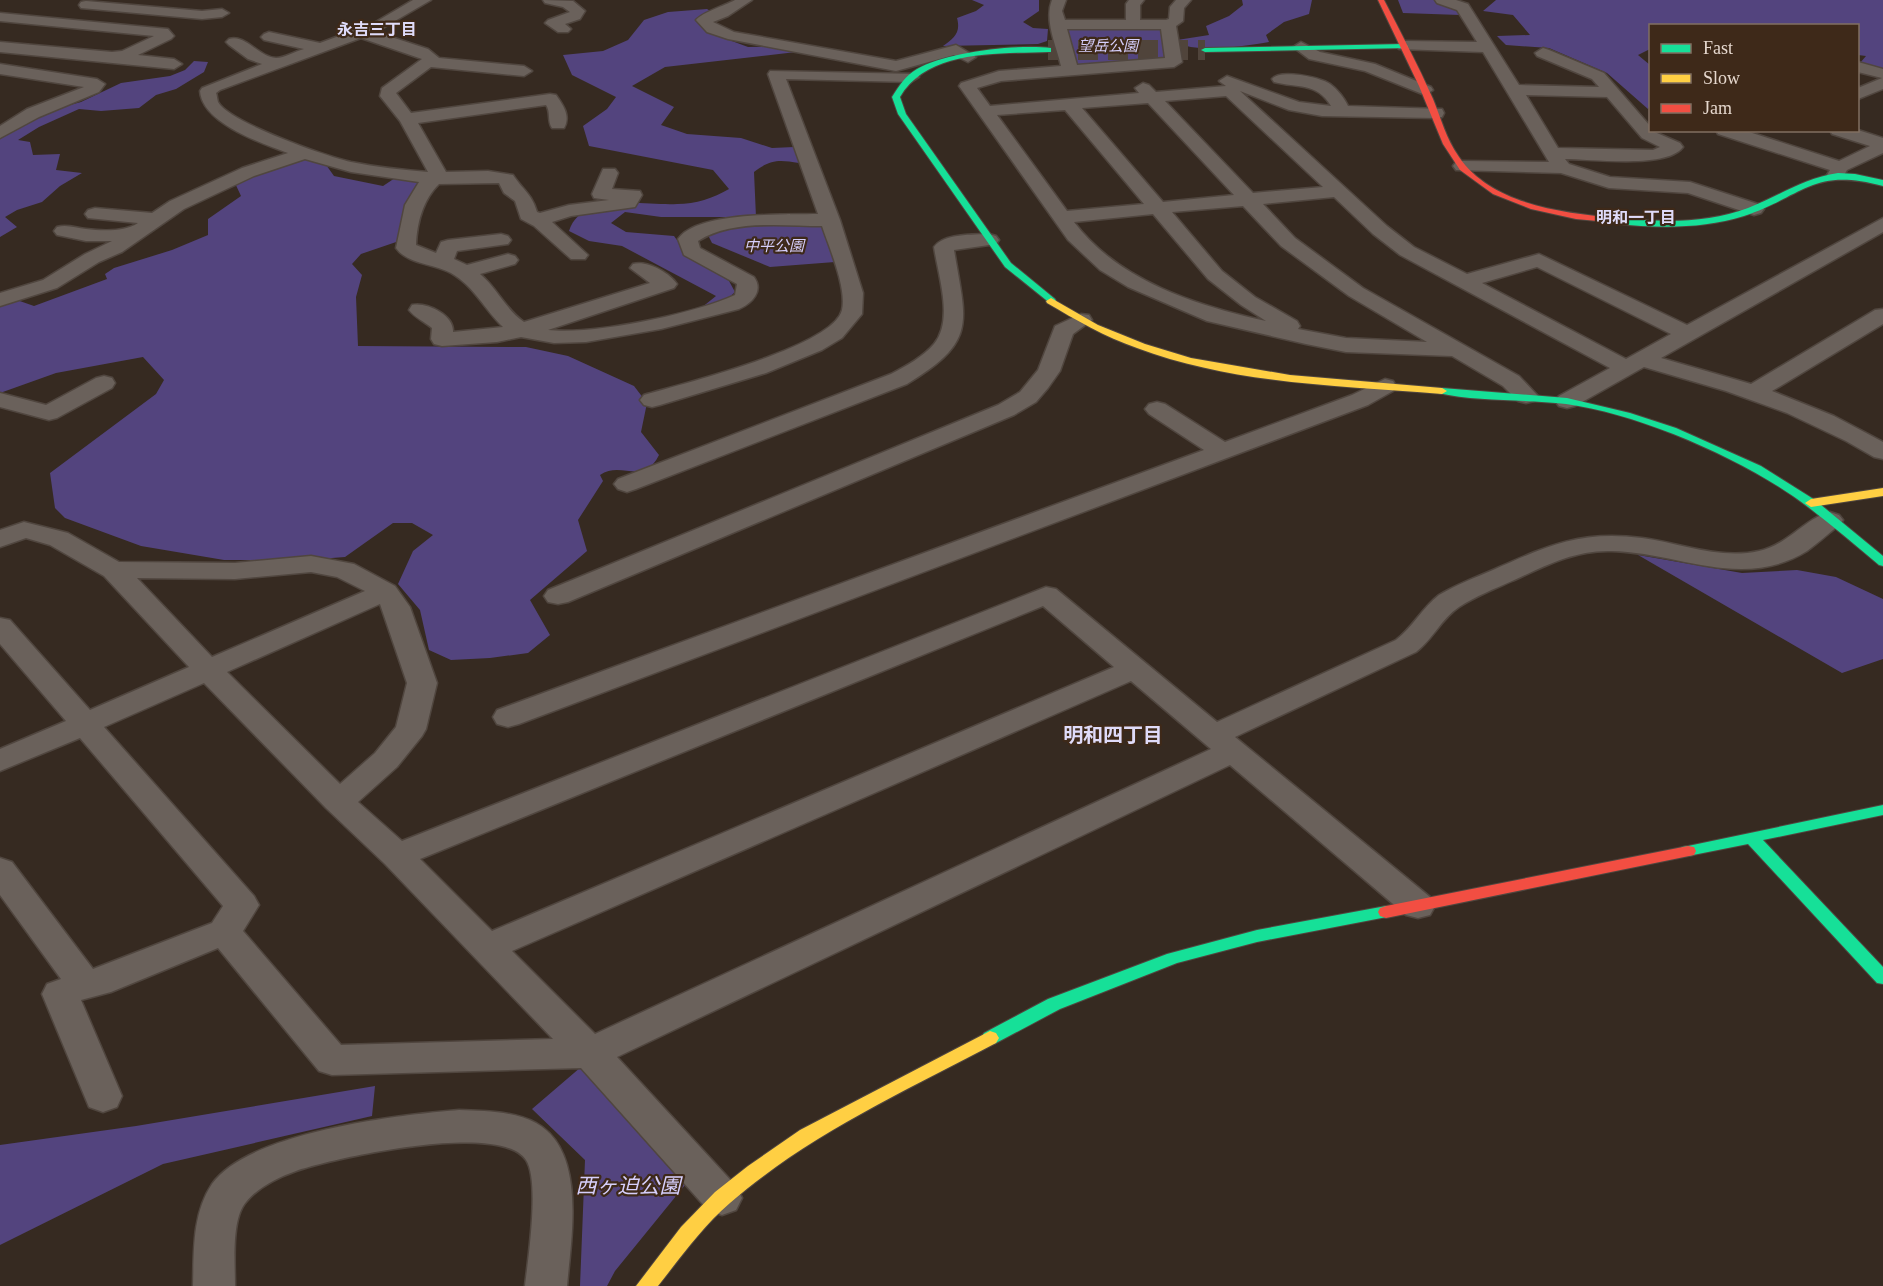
<svg xmlns="http://www.w3.org/2000/svg" width="1883" height="1286" font-family="'Times New Roman','Noto Sans JP',serif">
<style>
.green{fill:#53447e}
.lines{fill:none;stroke-linecap:round;stroke-linejoin:round}
.secondary-tunnel{stroke:#50443b;stroke-width:20;stroke-dasharray:20 10;stroke-linecap:butt}
.street-casing{stroke:#50463f;stroke-width:3}
.fast-casing{stroke:#50463f;stroke-width:2}
.slow-casing{stroke:#50463f;stroke-width:2}
.jam-casing{stroke:#50463f;stroke-width:2}
.street{fill:#6a615b;fill-rule:evenodd}
.fast{fill:#16e098;fill-rule:evenodd}
.slow{fill:#ffcf43;fill-rule:evenodd}
.jam{fill:#f24e42;fill-rule:evenodd}
.labels{text-anchor:middle;stroke-width:4.5;stroke-linejoin:round;paint-order:stroke}
.far-park-label{font-size:15px;font-style:italic;fill:#d6cffc;stroke:#3e2919}
.far-neighbourhood-label{font-size:16px;font-weight:bold;fill:#dfdbf9;stroke:#3e2919}
.neighbourhood-label{font-size:20px;font-weight:bold;fill:#dfdbf9;stroke:#3e2919}
.near-park-label{font-size:21px;font-style:italic;fill:#d6cffc;stroke:#3e2919}
</style>
<rect width="100%" height="100%" fill="#362a21"/>
<g class="green">
<path d="M972 0H1039V11L1023 22 1033 28 1048 29 1047 41 1038 44 943 46C954 38 961 33 957 18L976 11 984 5Z"/>
<path d="M1242 0H1312L1309 14 1284 22 1266 35 1269 42C1246 46 1196 54 1176 42L1177 40 1209 35 1206 26 1229 16 1243 5Z"/>
<path d="M1398 0H1435L1458 8 1460 15 1403 13Z"/>
<path d="M1496 0H1883V70L1860 63 1866 56 1858 55V26H1650V49L1638 55 1650 65V104L1648 109 1607 73 1549 48 1506 45 1497 36 1530 35 1513 15 1483 11Z"/>
<path d="M707 9 712 12 713 34 748 47 799 46 796 52 665 67 632 86 674 107 661 125 687 134 741 138 772 148 794 147 799 163C779 160 771 159 754 172L756 217H661L625 212 611 223 626 232 674 236 685 251 729 281 735 292 722 304 701 308 716 296 622 246 589 241 569 231C582 191 645 206 677 204 696 204 713 198 729 189L713 170 589 146 583 126 607 109 616 97 572 75 563 55 603 51 628 40 644 20 668 12Z"/>
<path d="M1160 26 1169 57 1162 61 1084 67 1073 65 1065 28Z"/>
<path d="M194 61 208 62 204 72 176 89 156 95 139 108 101 111 79 109 39 127 18 140 30 142 33 155 60 154 56 170 82 173 60 186 42 202 17 210 5 217 17 227 0 237V137L44 112 81 102 121 83 170 76 185 70Z"/>
<path d="M305 156 324 162 334 176 383 186 398 176 425 179 402 240 361 254 352 264 362 275 356 297 358 346 526 347 568 356 634 386 647 403 641 432 659 455C643 487 622 460 600 475L603 481 578 520 587 551 530 600 550 635 528 653 490 658 451 660 429 650 420 610 398 584 413 551 433 535 412 523H393L345 557 306 560H224L141 546 65 518 55 508 50 473 156 394 164 380 143 357 56 373 0 393V303L14 299 34 306 107 279 105 274 114 268 172 250 208 235V219L241 196 234 181Z"/>
<path d="M817 223 824 226 835 262 770 267 712 243 708 235 721 228Z"/>
<path d="M1638 555 1742 573 1797 570 1836 577 1883 599V659L1842 673Z"/>
<path d="M581 1067 685 1185 615 1271 607 1286H580L585 1160 532 1109Z"/>
<path d="M375 1086 372 1116 163 1164 0 1245V1145L136 1126Z"/>
</g>
<g class="lines">
<path class="secondary-tunnel" d="M1048 50H1205"/>
<g class="street-casing">
<g id="street">
<path d="M413 0H431L376 32 428 49 439 58 524 66 532 71 524 76 431 67 396 93 411 113 550 94 556 95C563 105 571 116 564 128H552C547 121 551 112 546 105L418 123 446 172 488 171 513 175C522 189 532 194 537 212L540 213 569 205 609 200 594 198 592 194 603 169H615L618 173 612 189 640 191 642 195 635 207 571 216 552 222 588 255 585 259H571L534 226 521 219 515 201 504 193 499 183 439 184C423 200 417 222 416 245L436 253 441 242 448 240 501 234 508 236 511 240 508 244 457 251 454 259 467 265 508 254 515 256 518 260 515 264 480 274C497 288 506 310 524 322L650 283 630 268 633 264C646 260 669 272 677 284L674 288 548 330C594 335 693 314 735 295L737 284 684 255 678 239C697 211 786 215 818 214L768 74 770 71 917 74 919 77 911 82 786 79 840 220 863 293 862 314 842 338 822 350 766 373 660 405 652 407 644 405 640 400 644 395C681 384 833 347 842 310 847 288 829 247 822 226 783 226 732 219 698 241L700 248 754 277C764 291 752 303 739 309L661 329 586 342 554 343 521 337 497 342 442 346 434 344 431 339 432 328C425 322 414 317 409 310L412 305C427 302 454 315 453 332L503 327C484 309 475 287 451 273 435 264 407 264 396 248L405 205 419 182 351 172 305 159 254 176 184 209 122 252 99 262 57 288 0 306V293L43 280 85 254 112 241H86L57 235 54 231 57 227C67 224 76 228 86 229 102 231 125 232 138 223L88 218 85 214 88 210 95 208 152 213 170 201 242 168 288 153C261 143 202 123 200 91L202 88 262 64 248 59 229 45 226 42 229 39C246 34 258 57 276 58 284 58 296 51 304 49L264 40 261 37 264 34 269 32 320 43 374 23ZM361 38 422 59 382 88 380 96 400 121 428 172C403 170 376 167 351 162 326 156 230 123 218 102 217 99 217 95 216 93L220 90Z"/>
<path d="M543 0 573 1 585 11 580 19 565 24 571 29 568 32H558L545 23 548 20 570 12 563 7 545 3Z"/>
<path d="M735 0H752L728 16 713 22 734 32 896 61 956 45 976 57 968 62 954 55 896 71 728 39 707 32 696 20C703 12 724 6 735 0Z"/>
<path d="M1052 0H1066L1062 11 1065 20H1126V4L1129 0H1144L1140 5V20H1166L1169 19 1170 7 1176 0H1191L1184 8 1183 21 1176 26 1182 62 1174 67 1001 81 977 88 990 106 1139 93 1135 88 1143 83 1149 85 1156 92 1226 86 1219 81 1227 76 1299 102 1331 106C1317 82 1297 88 1274 82L1272 79C1280 69 1320 77 1330 84 1338 90 1344 98 1348 106L1442 109 1444 113 1442 117 1436 118 1322 116 1289 110 1240 91 1387 226 1414 247 1467 274 1539 254 1687 325 1883 218V232L1661 358 1751 384 1875 310 1883 309V324L1772 391 1834 416 1883 442V459L1874 457 1846 441 1787 413 1726 391 1644 367 1575 406 1567 408 1559 406 1555 401 1559 396 1610 368 1400 255 1373 234 1334 197 1263 204 1295 238 1363 288 1519 376 1538 396 1534 401 1526 403 1518 401 1503 386 1452 356 1346 352 1306 344 1207 321 1128 287 1100 270 1068 240 959 86 961 83 999 71 1061 66C1056 45 1044 20 1052 0ZM1067 29H1161L1165 58 1077 65ZM1226 96 1323 187 1253 193 1165 101ZM1148 103 1234 195 1163 202 1082 108ZM1065 110 1144 204 1067 211 997 115ZM1243 206 1281 246 1349 296 1427 342 1346 338 1298 329 1300 326 1297 321 1255 297 1222 271 1172 212ZM1153 214 1208 279 1241 305 1266 321C1198 306 1118 281 1074 222ZM1537 267 1671 334 1626 359 1482 283Z"/>
<path d="M1435 0H1456L1468 4 1519 85 1599 87 1592 79 1537 56 1535 53 1543 48 1549 50 1604 73 1650 126V130L1680 143 1683 147C1667 169 1591 159 1565 159L1569 164 1610 177 1690 182 1761 205 1764 209 1761 213 1754 215 1688 193 1609 188 1561 173 1456 170 1453 166 1456 162 1462 161 1549 162 1483 52 1399 49 1396 46 1399 43 1404 41 1477 42 1457 10 1437 3ZM1526 95 1607 97 1642 138 1660 147 1653 150 1558 148Z"/>
<path d="M86 1 202 11 222 9 229 13 222 17 202 19 81 8 79 5 81 2Z"/>
<path d="M0 13 168 29 174 36 171 39 138 55 174 59 182 64 174 69 0 52V42L112 52 122 51 154 36 0 21Z"/>
<path d="M1301 42 1320 52 1375 64 1431 87 1433 90 1425 95 1365 71 1309 59 1293 47Z"/>
<path d="M1858 62 1883 69V89L1858 99V88L1882 78 1858 72Z"/>
<path d="M0 64 97 79 105 84 99 92 39 117 0 138V126L27 109 84 87 0 74Z"/>
<path d="M1716 130H1743L1839 161 1870 146 1832 134 1830 130H1858L1883 138V153L1847 170 1842 179H1830L1827 175 1830 170 1718 134Z"/>
<path d="M989 234 996 236 999 240 996 244 954 250C966 323 978 341 907 384L636 489 627 492 618 489 614 484 618 479 891 374C906 366 923 357 934 344 954 320 938 275 934 247 944 233 973 235 989 234Z"/>
<path d="M1081 314 1089 315 1092 320 1073 334 1060 371 1048 388 1036 402 1014 415 568 602 558 604 548 602 544 596 548 590 998 405 1020 392 1038 370 1055 326Z"/>
<path d="M104 376 112 378 115 383 112 388 57 418 49 420 0 407V393L46 405 96 378Z"/>
<path d="M1385 379 1393 381 1396 386 1393 391 1368 405 519 724 508 727 497 724 493 717 497 710 1204 450 1149 414 1145 409 1149 404 1157 402 1165 404 1225 442 1352 395Z"/>
<path d="M1830 512 1839 515 1843 520 1839 525C1828 534 1818 543 1807 551 1742 591 1678 552 1611 551 1574 550 1545 566 1512 581 1494 589 1476 596 1459 607 1441 619 1433 639 1416 652L1235 737 1430 897 1435 906 1430 915 1418 918 1406 915 1230 765 617 1057 736 1186 742 1198 736 1210 722 1215 708 1210 581 1068 332 1075 319 1071 218 948 111 992 81 1000 122 1096 117 1107 103 1112 89 1107 42 994 47 984 61 979 0 895V858L12 862 93 969 212 923 223 906 80 738 0 771V749L66 721 0 644V618L10 620 90 710 189 667 104 576 50 545 26 538 0 547V530L24 522 68 533 119 562 235 563 311 556 354 564 395 586 410 607 437 683 426 729 422 736 397 767 358 802 402 841 1046 587 1056 589 1217 722 1396 640C1413 627 1422 608 1439 595 1456 585 1474 578 1493 570 1547 546 1580 530 1642 538 1680 543 1720 560 1759 551 1788 545 1805 518 1830 512ZM311 572 337 577 365 591 212 657 137 578 235 579ZM380 604 407 683 396 727 375 753 340 784 227 672ZM1043 606 1114 667 492 931 420 859ZM1131 681 1211 749 595 1034 512 951ZM204 683 326 808 385 864 553 1039 341 1045 243 931 259 905 254 896 104 727Z"/>
<path d="M459 1110C484 1111 513 1111 536 1123 587 1151 571 1238 567 1286H525C528 1259 540 1181 526 1160 501 1121 334 1158 296 1171 279 1177 258 1187 246 1202 231 1219 235 1264 235 1286H193C194 1251 192 1214 212 1184 249 1132 398 1115 459 1110Z"/>
</g>
</g>
<g class="fast-casing">
<g id="fast">
<path d="M1404 44 1408 46 1407 48 1205 52 1201 50 1205 48Z"/>
<path d="M1051 48V52H1048C999 54 928 49 900 97L906 114 1011 263 1055 299 1056 301 1051 304 1005 267 898 114 892 97C899 86 905 76 917 69 946 52 1017 44 1051 48Z"/>
<path d="M1838 173 1855 174 1883 180V186C1812 167 1804 196 1744 216 1703 229 1659 228 1616 224L1611 221 1616 218C1660 222 1707 224 1748 208 1779 196 1804 178 1838 173Z"/>
<path d="M1442 388 1567 398 1630 413 1676 428 1761 466 1815 500 1883 556V566L1879 565C1855 545 1832 525 1808 507 1748 461 1641 414 1566 404 1524 399 1478 402 1438 393L1437 391Z"/>
<path d="M1883 805V815L1763 840 1883 967V984L1877 983 1748 844 1688 856 1682 855 1680 851 1682 847 1688 846Z"/>
<path d="M1386 906 1392 908 1394 912 1392 916 1257 942 1177 963 1060 1009 996 1043 990 1045 984 1043 981 1038 984 1033 1048 999 1167 954 1257 930Z"/>
</g>
</g>
<g class="slow-casing">
<g id="slow">
<path d="M1051 298 1098 325 1145 344 1191 358 1290 375 1442 388 1447 391 1442 394C1340 386 1233 384 1137 348 1105 337 1076 320 1047 303L1046 301Z"/>
<path d="M1883 488V496L1811 507 1805 503 1811 499Z"/>
<path d="M990 1031 996 1033 999 1038 996 1043C905 1091 808 1135 730 1203 702 1227 681 1257 658 1286H636L681 1227 715 1192 748 1166 800 1130Z"/>
</g>
</g>
<g class="jam-casing">
<g id="jam">
<path d="M1378 0H1384C1401 33 1418 65 1433 99 1441 118 1446 139 1459 157 1492 205 1563 213 1616 218L1621 221 1619 223 1576 219 1531 209 1493 194 1460 170 1443 144 1419 86Z"/>
<path d="M1688 846 1694 847 1696 851 1694 855 1386 918 1380 916 1378 912 1380 908 1386 906Z"/>
</g>
</g>
<use href="#street" class="street"/>
<use href="#fast" class="fast"/>
<use href="#slow" class="slow"/>
<use href="#jam" class="jam"/>
</g>
<g class="labels">
<g class="far-park-label">
<text x="1108" y="51">望岳公園</text>
<text x="774" y="251">中平公園</text>
</g>
<g class="far-neighbourhood-label">
<text x="377" y="35">永吉三丁目</text>
<text x="1636" y="223">明和一丁目</text>
</g>
<g class="neighbourhood-label">
<text x="1113" y="742">明和四丁目</text>
</g>
<g class="near-park-label">
<text x="628" y="1193">西ヶ迫公園</text>
</g>
</g>
<rect x="1649" y="24" width="210" height="108" fill="#3e2919" stroke="#816f61" stroke-width="1.5"/>
<rect x="1661" y="44" width="30" height="9" fill="#16e098" stroke="#816f61" stroke-width="1.5"/>
<text x="1703" y="54" font-size="18" fill="#e5d7cd">Fast</text>
<rect x="1661" y="74" width="30" height="9" fill="#ffcf43" stroke="#816f61" stroke-width="1.5"/>
<text x="1703" y="84" font-size="18" fill="#e5d7cd">Slow</text>
<rect x="1661" y="104" width="30" height="9" fill="#f24e42" stroke="#816f61" stroke-width="1.5"/>
<text x="1703" y="114" font-size="18" fill="#e5d7cd">Jam</text>
</svg>
